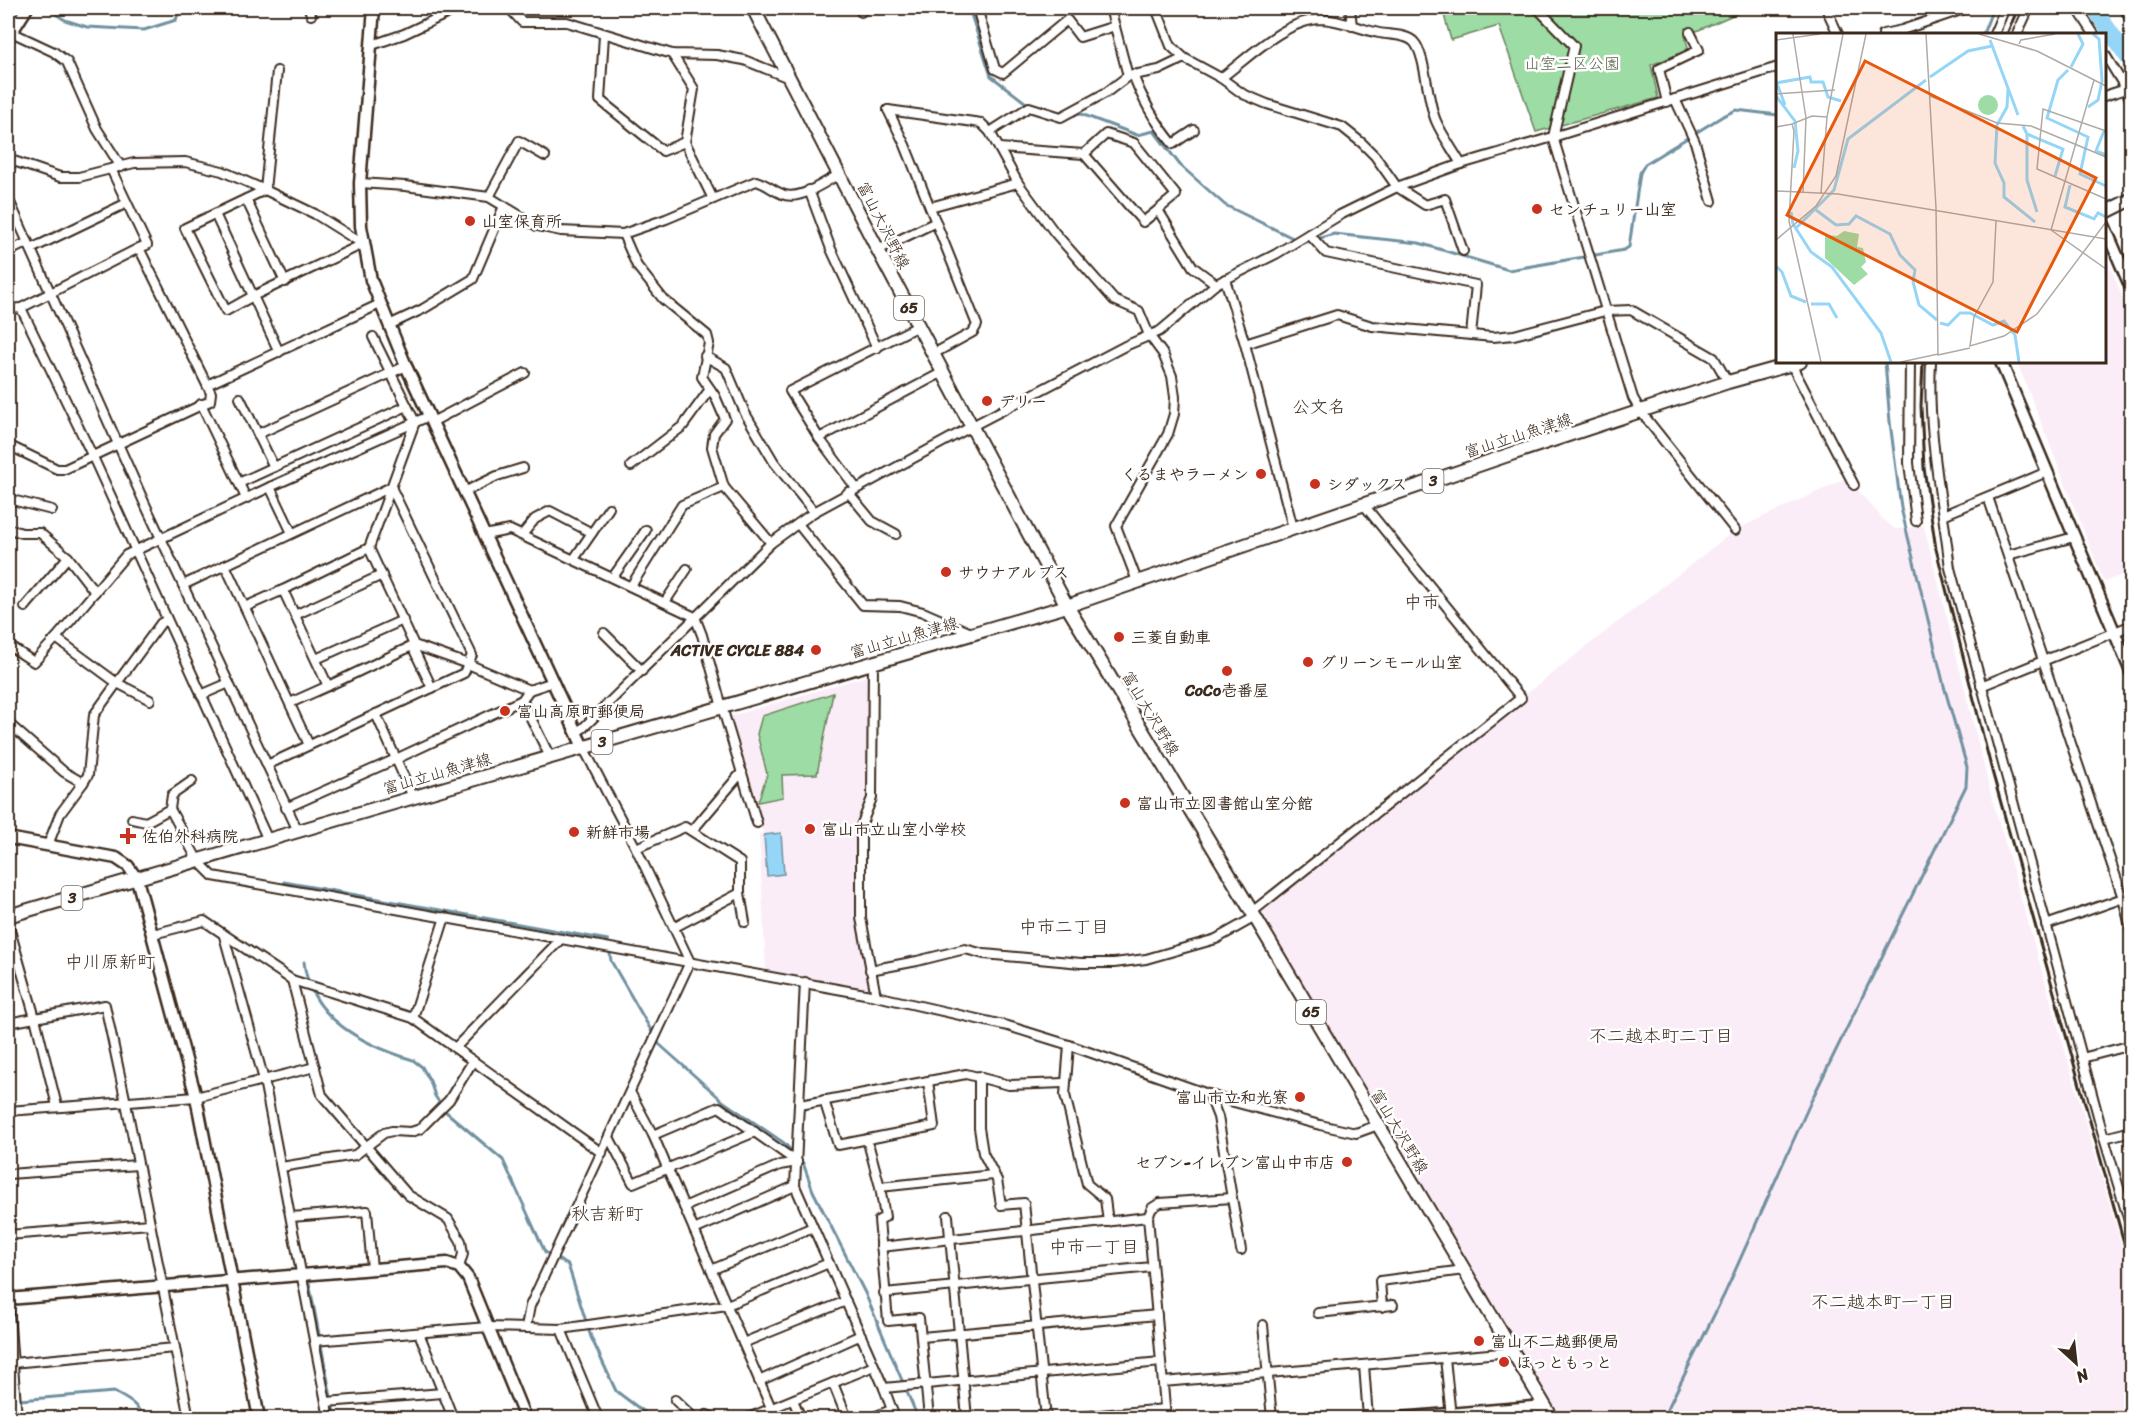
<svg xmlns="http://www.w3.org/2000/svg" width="2139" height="1426" font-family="Sriracha,'Klee One',sans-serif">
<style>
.built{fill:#fbedf7}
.green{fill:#9ddca4;stroke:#6c8361;stroke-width:1.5}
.water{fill:#95d6f7;stroke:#7191a0;stroke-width:1.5}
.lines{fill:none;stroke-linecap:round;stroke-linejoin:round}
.stream{stroke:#7191a0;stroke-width:3}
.river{stroke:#95d6f7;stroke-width:16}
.street-casing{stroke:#3b2a1e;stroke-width:12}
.secondary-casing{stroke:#3b2a1e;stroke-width:15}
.primary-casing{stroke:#3b2a1e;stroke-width:16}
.street{stroke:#fff;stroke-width:8}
.secondary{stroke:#fff;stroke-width:10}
.primary{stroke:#fff;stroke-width:12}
.rail{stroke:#3b2a1e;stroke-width:3}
.poi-dot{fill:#c8321e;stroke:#fff;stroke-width:2}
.labels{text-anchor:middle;stroke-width:5;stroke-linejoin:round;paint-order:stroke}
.shield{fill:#fff;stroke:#766a62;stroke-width:1.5}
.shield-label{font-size:15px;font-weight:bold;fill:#3b2a1e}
.park-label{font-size:16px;fill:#585f46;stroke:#fff}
.poi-label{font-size:16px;font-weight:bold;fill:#3b2a1e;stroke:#fff;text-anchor:start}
.street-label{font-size:16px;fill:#3b2a1e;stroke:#fff}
.neighbourhood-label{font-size:18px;fill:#3b2a1e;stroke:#fff}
.inset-river{fill:none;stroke:#95d6f7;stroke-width:3}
.inset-road{fill:none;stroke:#b1aaa5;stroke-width:1.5}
.view{fill:#e8590c;fill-opacity:0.15;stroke:#e8590c;stroke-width:3}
.inset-edge{fill:none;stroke:#3b2a1e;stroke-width:3}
</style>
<rect width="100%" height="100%" fill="#fff"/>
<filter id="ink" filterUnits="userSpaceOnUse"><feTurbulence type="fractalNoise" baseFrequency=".0167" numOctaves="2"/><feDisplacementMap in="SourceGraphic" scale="12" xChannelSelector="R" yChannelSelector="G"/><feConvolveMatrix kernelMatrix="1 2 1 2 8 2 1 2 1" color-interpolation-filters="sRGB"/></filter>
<g filter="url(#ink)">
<g class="built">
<path d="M2105 253 2131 319 2132 571 2104 582 2017 362H2104Z"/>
<path d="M1847 478 1884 520 1895 529 1924 526 1992 798 2131 1278V1418H1559L1451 1249 1255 918 1521 698 1735 530Z"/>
<path d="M870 675 869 797 857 824 858 919 870 989 766 970 759 834 763 833 728 717Z"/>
</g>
<g class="green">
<path d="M1442 8H1749L1685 36 1688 47 1687 51 1651 65 1658 98 1536 132 1499 26 1451 40Z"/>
<path d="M833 693 817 774 782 775 783 797 758 802 767 774 757 734 762 716Z"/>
</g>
<path class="water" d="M781 833 784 874 767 876 764 835Z"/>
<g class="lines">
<g class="stream">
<path d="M46 8 65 20 87 27 144 30 176 20 180 8"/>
<path d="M969 8 991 76 1030 106"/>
<path d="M1983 34 1993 8"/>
<path d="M1069 116 1081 114 1137 135 1154 131 1180 165 1225 205 1303 243 1334 234 1419 243 1509 270 1624 250 1629 247 1640 173 1645 164 1723 116 1736 110 1778 115"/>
<path d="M284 882 608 940 611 961 659 1044 724 1102 784 1143 803 1163 813 1191 865 1293 918 1418"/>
<path d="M304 962C310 1019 364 1045 413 1060L422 1067 430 1081 435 1096 445 1111 503 1160 545 1252 568 1265 591 1337 616 1391 652 1418"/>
<path d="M8 1107 122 1098"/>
<path d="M136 1134 166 1283"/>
<path d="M309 1282 335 1418"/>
<path d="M8 1401 114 1392C127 1399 138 1404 143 1418"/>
<path d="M1663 1418 1725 1293 1812 1099 1966 786 1967 767 1944 686 1901 508 1890 422 1885 362"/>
</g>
<path class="river" d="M2094 8 2132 64"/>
<g class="street-casing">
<g id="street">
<path d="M309 8 311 15"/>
<path d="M509 8 522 22H567L672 54 717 55 744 60 789 78"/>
<path d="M977 8 995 69 1003 73 1067 20 1080 37 1115 26"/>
<path d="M1110 8 1128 76"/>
<path d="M1156 8 1171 46 1184 58 1221 78 1243 94 1267 104 1342 127 1362 143 1375 156 1397 187 1425 205 1445 199 1463 251"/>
<path d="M1350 8 1352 26"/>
<path d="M1537 8 1574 46 1553 137 1633 398 1641 412 1735 530"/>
<path d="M1826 8 1838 34"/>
<path d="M2077 8 2094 34"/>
<path d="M861 12 865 8"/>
<path d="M9 31 54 52 67 62 97 129 121 167"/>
<path d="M1883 34 1902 30 1967 8"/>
<path d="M1994 34 2005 8"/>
<path d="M2017 34 2029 8"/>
<path d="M604 35 600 100 663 151 685 142"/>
<path d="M372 45 404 34 459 8"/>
<path d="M2104 53 2126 89 2132 104"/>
<path d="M672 54 694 89 685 142 713 199"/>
<path d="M277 71 265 190 246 199 285 282"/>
<path d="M1133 74C1142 100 1156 123 1173 144L1194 130"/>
<path d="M1221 78C1248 58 1286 19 1322 19 1341 20 1360 29 1379 33 1389 35 1407 34 1414 42 1426 55 1427 101 1436 121 1442 135 1453 150 1461 164"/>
<path d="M2104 96 2126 89"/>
<path d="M1675 99 1695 142 1712 201"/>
<path d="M1667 102 1659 69 1699 50 1690 32"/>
<path d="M888 110 981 123 990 132 1018 183 1055 233 1114 300 1139 311 1149 335 1163 354 1172 376 1175 397 1174 414 1168 434 1116 526 1137 581"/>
<path d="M888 110 905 145 977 325 973 332 933 354"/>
<path d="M990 132 1029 107 1061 117 1107 92 1128 76 1159 70 1184 58"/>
<path d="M999 148 1084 154 1106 134 1134 143 1176 195 1158 210 1193 267 1216 284"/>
<path d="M1084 154 1143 222 1158 210"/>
<path d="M8 159 60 177H79L134 163 185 162 222 171 265 190 315 214 363 244"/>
<path d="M360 183 405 186 489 197 537 226 561 231 623 234 666 219 756 181C767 184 772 190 782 194 799 202 824 182 840 174"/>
<path d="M809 190 831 249 877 348"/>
<path d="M489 197 519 141 545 156"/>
<path d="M8 198 144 502 298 831"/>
<path d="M930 207 1018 183"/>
<path d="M215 214 253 296 226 311 185 228 246 199"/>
<path d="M623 234 637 266 663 299 707 335 709 343 702 377 715 396 725 419 714 434 712 447 724 487 771 543"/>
<path d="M1309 234 1326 253 1476 285 1471 335"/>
<path d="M139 248 21 308 93 457 268 840"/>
<path d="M31 249 127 203"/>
<path d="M878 250 936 222"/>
<path d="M8 252 28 242"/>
<path d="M2123 269 2132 266"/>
<path d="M1225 279 1245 344 1293 528"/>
<path d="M8 309 21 308"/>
<path d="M389 325 423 309 473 279 504 206"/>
<path d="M1245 344 1337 315 1372 326 1493 337 1514 335 1605 311 1631 310 1714 358 1728 382"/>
<path d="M279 352 253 296 363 244"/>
<path d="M705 356 726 368 745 413 774 462 814 512"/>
<path d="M1910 362 1909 463 1916 521"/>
<path d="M1931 362C1927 431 1942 500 1950 568L2104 1138 2132 1231"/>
<path d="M1791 364 1854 485"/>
<path d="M8 384V381"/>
<path d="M207 385 380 304"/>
<path d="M240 398 274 467"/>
<path d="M201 404 246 498"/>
<path d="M432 422 525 373"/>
<path d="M258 434 406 366"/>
<path d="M819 438 943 372"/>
<path d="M8 445 57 469H65L210 401 211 393 139 248 147 245 111 169"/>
<path d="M631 466 683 426 710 389"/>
<path d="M239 483 407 406"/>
<path d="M270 487 292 533"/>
<path d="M856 488 819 438 790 391 918 326"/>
<path d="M464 492 497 476 523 468"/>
<path d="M848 492 872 521 896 534"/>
<path d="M1988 497 2123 898 2132 934"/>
<path d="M8 499 52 510"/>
<path d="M1943 515 2047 472"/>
<path d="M798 524 863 605 900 606 923 612 971 633"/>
<path d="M9 529 22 533H40L68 557"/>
<path d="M484 535 510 530 695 617 702 635 722 707 757 823"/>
<path d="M522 535 535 519 550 511 592 533"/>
<path d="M369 548 415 422 373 337"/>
<path d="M2008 555 2074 537"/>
<path d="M574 559 609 508"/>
<path d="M225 565 309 745"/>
<path d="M613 577 646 530"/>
<path d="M183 585 391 487"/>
<path d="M631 586 682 505 724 487"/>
<path d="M665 602 687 569"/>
<path d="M25 607 68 557 95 592"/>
<path d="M245 607 283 590"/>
<path d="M295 615 382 575"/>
<path d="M167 620 161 623 117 683 56 638 126 555 270 487 429 416"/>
<path d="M604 633 642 671"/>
<path d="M8 645 34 662 56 638"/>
<path d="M316 659 403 620"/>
<path d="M873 662 872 798 861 826V918L876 996"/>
<path d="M1981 686 2132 625"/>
<path d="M432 688 414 650V645L369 548 283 590 328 686 414 645 468 664 529 690 553 682"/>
<path d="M201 695 229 683"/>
<path d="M522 700 550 757"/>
<path d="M290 703 328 686"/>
<path d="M376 714 413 797"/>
<path d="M8 723 64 772 83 783 88 775 94 715 117 683 150 700"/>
<path d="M576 732 583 728 771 543 814 512 978 423 1125 346 1160 331 1216 284 1276 254 1340 215 1397 187 1461 164 1553 137 1778 67"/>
<path d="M267 765 464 673 472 655 391 487"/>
<path d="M192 781 172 795 170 809 198 861 213 876 876 996 1008 1026 1069 1045 1219 1098 1320 1125 1356 1133 1378 1125"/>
<path d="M286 808 396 759 522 700 529 690"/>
<path d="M132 819 146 822 170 809"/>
<path d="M692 831 742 772"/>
<path d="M48 845 60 814 83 783"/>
<path d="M636 848 685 827 740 862V893L745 922"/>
<path d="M1252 912 1521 698 1364 505"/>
<path d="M8 923 35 1018 57 1106"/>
<path d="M2046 925 2132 895"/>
<path d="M675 927 740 893"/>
<path d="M153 934 204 921 292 980 413 1018 602 1153"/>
<path d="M224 936 264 1080 329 1418"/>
<path d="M870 970 917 961 965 949 984 954 1081 963H1114L1146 959 1216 939 1255 917"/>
<path d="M292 980 322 1095 408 1195 448 1219 461 1241 463 1254 459 1267"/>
<path d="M805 982 795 1186 884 1388 895 1418"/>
<path d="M413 1018 445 917"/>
<path d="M8 1023 105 1005 126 1103 189 1418"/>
<path d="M1069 1045 1065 1095 1087 1184 1105 1199 1108 1222"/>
<path d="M455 1048 561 939"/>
<path d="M2082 1058 2132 1045"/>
<path d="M979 1076V1128L983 1153 997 1180 1001 1205 1024 1203 1046 1418"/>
<path d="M630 1092 653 1135 772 1410"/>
<path d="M1209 1094 1218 1117 1241 1250"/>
<path d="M824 1100 838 1145 934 1126 928 1081"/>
<path d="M800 1105 966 1074 1009 1085 1064 1083"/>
<path d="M8 1111 196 1097 315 1067"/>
<path d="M653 1135 719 1107 797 1162"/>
<path d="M609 1137 633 1183 755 1132"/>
<path d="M2104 1138 2132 1131"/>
<path d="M867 1139 880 1187 993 1175"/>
<path d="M281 1167 355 1155 384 1133 392 1131 411 1132 420 1129 449 1100 473 1061"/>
<path d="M8 1174 138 1165"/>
<path d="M880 1187 885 1217 879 1220 888 1321 919 1318 929 1418"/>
<path d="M684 1207 780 1165 797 1162"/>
<path d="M948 1216 967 1418"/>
<path d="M291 1217 367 1211 372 1269"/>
<path d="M694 1230 795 1186"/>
<path d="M8 1235 150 1224"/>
<path d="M881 1247 1148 1217"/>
<path d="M711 1270 813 1227"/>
<path d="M884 1293 1152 1267"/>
<path d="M8 1299 17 1418"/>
<path d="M1382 1307 1380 1281 1464 1270"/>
<path d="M1318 1313 1393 1305"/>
<path d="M1263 1325 1272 1418"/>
<path d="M526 1327 530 1306 690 962 636 848 583 747"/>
<path d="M561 1329 598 1418"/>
<path d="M419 1333 453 1418"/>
<path d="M922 1337 1157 1315"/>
<path d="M314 1341 488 1327 561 1329 727 1305 829 1263"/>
<path d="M743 1343 846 1301"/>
<path d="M1445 1358 1451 1417"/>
<path d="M12 1363 175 1348"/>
<path d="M1364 1365 1368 1418"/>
<path d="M759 1381 861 1335"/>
<path d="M1163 1382 1512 1352"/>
<path d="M833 1383 847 1418"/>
<path d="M884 1388 1161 1362"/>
<path d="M675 1400 694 1418"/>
<path d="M793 1400 801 1418"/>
<path d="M326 1402 443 1393"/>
<path d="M705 1418 707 1415 714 1418"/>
<path d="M748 1418 874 1366"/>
<path d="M871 1418 891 1410"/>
<path d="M1068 1418 1165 1409"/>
<path d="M1166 1418 1148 1217 1152 1208 1160 1203 1232 1198"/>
</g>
</g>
<g class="secondary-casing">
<g id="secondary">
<path d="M374 8 360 183 361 226 371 280 406 366 583 747"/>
<path d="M2126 8 2132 20"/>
<path d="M8 18 14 8"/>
<path d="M8 38 27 8"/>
<path d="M2104 225 2132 290"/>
<path d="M2001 362 2132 674"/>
<path d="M8 838 116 858 128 866 137 879 196 1097 259 1418"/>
<path d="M8 1299 447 1263 459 1267 468 1278 525 1418"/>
<path d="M1400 1418 1544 1406"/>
</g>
</g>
<g class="primary-casing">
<g id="primary">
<path d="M753 8 878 250 1067 606 1252 912 1552 1418"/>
<path d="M2104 213 2132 199"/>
<path d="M8 916 1067 606 1508 455 1728 382 1800 362"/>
</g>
</g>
<use href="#street" class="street"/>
<use href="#secondary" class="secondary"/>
<use href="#primary" class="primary"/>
<g class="rail">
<path d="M2007 34 2018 8"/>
<path d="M1923 362 1921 406 1924 468 1936 549 1992 771 2132 1271"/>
</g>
</g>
</g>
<g class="poi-dot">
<circle cx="1537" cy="209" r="6"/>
<circle cx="470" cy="221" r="6"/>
<circle cx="987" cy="401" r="6"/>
<circle cx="1261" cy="474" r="6"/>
<circle cx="1315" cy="484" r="6"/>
<circle cx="946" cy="572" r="6"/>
<circle cx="1119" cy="637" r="6"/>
<circle cx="816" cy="650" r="6"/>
<circle cx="1308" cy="662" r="6"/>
<circle cx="1227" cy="671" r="6"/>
<circle cx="505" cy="711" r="6"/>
<circle cx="1125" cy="803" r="6"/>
<circle cx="810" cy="829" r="6"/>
<circle cx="574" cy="832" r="6"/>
<path d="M125 827h6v6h6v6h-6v6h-6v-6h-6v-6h6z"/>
<circle cx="1300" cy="1097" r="6"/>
<circle cx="1347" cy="1162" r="6"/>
<circle cx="1479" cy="1341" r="6"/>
<circle cx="1504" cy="1362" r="6"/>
</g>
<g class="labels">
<g class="shield">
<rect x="894" y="296" width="30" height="24" rx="4.5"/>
<rect x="1422.5" y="469" width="21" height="24" rx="4.5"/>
<rect x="591.5" y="730" width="21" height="24" rx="4.5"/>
<rect x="61.5" y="886" width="21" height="24" rx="4.5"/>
<rect x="1296" y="1000" width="30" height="24" rx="4.5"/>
</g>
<g class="shield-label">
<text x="909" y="313">65</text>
<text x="1433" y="486">3</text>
<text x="602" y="747">3</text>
<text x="72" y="903">3</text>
<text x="1311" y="1017">65</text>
</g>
<g class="park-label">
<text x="1572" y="69">山室二区公園</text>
</g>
<g class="poi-label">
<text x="1549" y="215">センチュリー山室</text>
<text x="482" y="227">山室保育所</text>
<text x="999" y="407">デリー</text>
<text x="1249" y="480" text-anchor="end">くるまやラーメン</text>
<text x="1327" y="490">シダックス</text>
<text x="958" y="578">サウナアルプス</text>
<text x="1131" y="643">三菱自動車</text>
<text x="804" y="656" text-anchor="end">ACTIVE CYCLE 884</text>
<text x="1320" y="668">グリーンモール山室</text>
<text x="1227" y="696" text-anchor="middle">CoCo壱番屋</text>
<text x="517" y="717">富山高原町郵便局</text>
<text x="1137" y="809">富山市立図書館山室分館</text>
<text x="822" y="835">富山市立山室小学校</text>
<text x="586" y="838">新鮮市場</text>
<text x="142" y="842">佐伯外科病院</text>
<text x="1288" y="1103" text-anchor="end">富山市立和光寮</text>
<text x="1335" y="1168" text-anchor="end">セブン-イレブン富山中市店</text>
<text x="1491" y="1347">富山不二越郵便局</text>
<text x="1516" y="1368">ほっともっと</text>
</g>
<g class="street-label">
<text transform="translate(884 225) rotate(63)" y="6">富山大沢野線</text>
<text transform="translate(1518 435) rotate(-18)" y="6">富山立山魚津線</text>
<text transform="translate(904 637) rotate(-16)" y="6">富山立山魚津線</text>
<text transform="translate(1151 713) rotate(59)" y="6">富山大沢野線</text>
<text transform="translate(437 773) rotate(-16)" y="6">富山立山魚津線</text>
<text transform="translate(1400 1131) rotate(59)" y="6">富山大沢野線</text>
</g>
<g class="neighbourhood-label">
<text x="1319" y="413">公文名</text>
<text x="1422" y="608">中市</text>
<text x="1064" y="933">中市二丁目</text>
<text x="110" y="968">中川原新町</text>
<text x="1661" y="1042">不二越本町二丁目</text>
<text x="607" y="1220">秋吉新町</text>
<text x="1094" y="1253">中市一丁目</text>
<text x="1883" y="1308">不二越本町一丁目</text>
</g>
</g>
<g transform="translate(1776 33)">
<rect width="330" height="330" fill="#fff"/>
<path d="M202 72a10 10 0 1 1 20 0a10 10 0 1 1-20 0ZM68 198 83 201 81 214 87 215 90 229 85 234 92 241 78 252 49 225V202L61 203Z" fill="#9ddca4"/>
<path class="inset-river" d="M214 7 242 82M295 34 307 11 302 1M292 37 282 47 271 85 312 104 304 141 330 153M154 44 192 18 216 13M0 48 9 72M0 50 34 44 35 49H47L52 64 65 68M232 56 231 74 221 92 219 130 228 150V164L259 189M0 63 19 88 22 118 18 135M312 74 322 67 326 48 323 6 317 1M247 93 251 101 287 116 279 143M328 98 320 118 330 122M251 101V147L261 179M294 152 289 174 318 186 322 180 330 184M40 177 60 192 73 191 80 183 114 201 124 222 139 237 137 249 143 272 161 287M15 179 17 191 35 219 56 234 105 300 115 329M19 196 58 157 72 106 150 47M0 233 6 239 15 263 30 269M35 271H53L61 285M164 290 172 292 184 280H194L217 292 228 288 239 302 243 329"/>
<path class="inset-road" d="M17 1 30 85 27 159M150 1 160 175 162 322 194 315M203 1 261 18 330 53M0 7 44 1M243 11 245 7 279 1M0 61 59 57M154 63 221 90 255 93 330 124M16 91 36 83 51 84M0 94 16 91 18 98 13 188 45 329M330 98 267 76 261 136 330 166M0 158 62 161 330 206M45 160 51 84 67 1M220 188 217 249 198 284 194 313 228 303 261 281 330 189M275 197 318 47M275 197 330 236M0 207 40 173 60 143 90 1M125 329 162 321"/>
<path class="view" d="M89 28 320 145 241 299 11 182Z"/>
<rect width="330" height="330" class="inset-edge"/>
</g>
<rect width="2139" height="1426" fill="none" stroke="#fff" stroke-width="30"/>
<rect x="15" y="15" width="2109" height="1396" fill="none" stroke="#3b2a1e" stroke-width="2" filter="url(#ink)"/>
<g transform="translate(2076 1363) rotate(153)" stroke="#ffffff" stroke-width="4.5" paint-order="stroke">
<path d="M0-4.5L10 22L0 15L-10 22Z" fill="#3b2a1e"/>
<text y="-9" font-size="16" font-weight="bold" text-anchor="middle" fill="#3b2a1e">N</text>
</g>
</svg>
